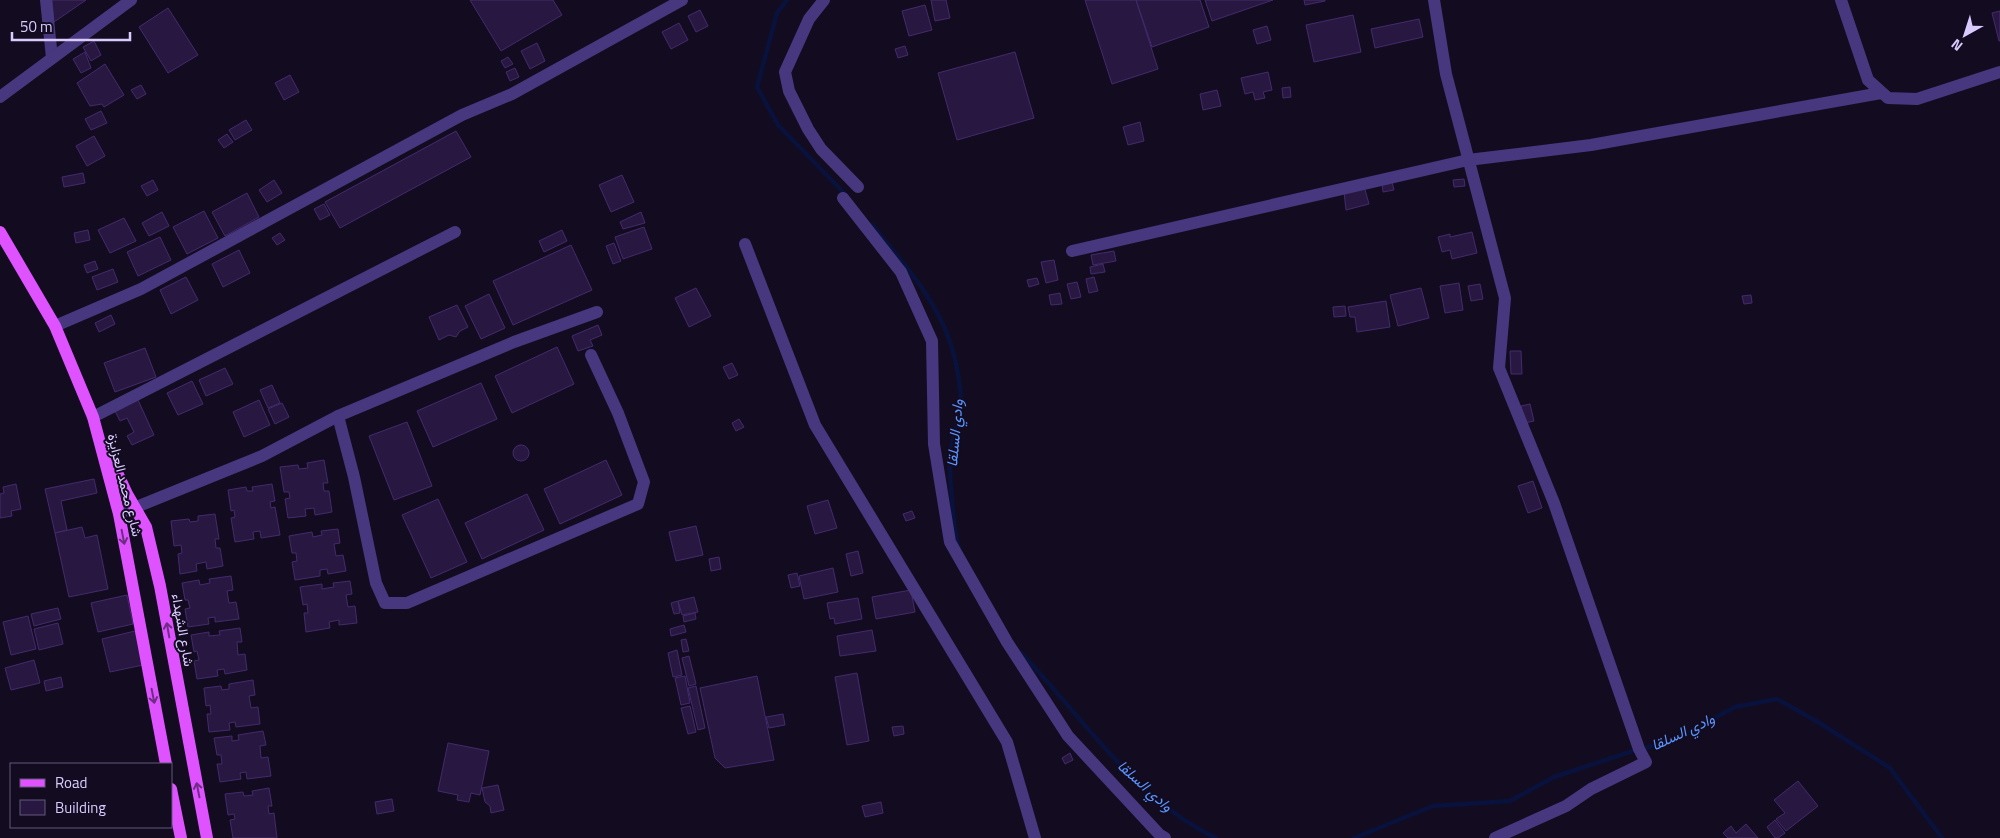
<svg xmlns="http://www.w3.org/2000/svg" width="2000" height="838" font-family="'Titillium Web',Vazirmatn,sans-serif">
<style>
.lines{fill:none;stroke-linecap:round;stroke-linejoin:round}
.stream{stroke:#08123c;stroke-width:4.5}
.building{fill:#281841;stroke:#432a6d}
.minor{stroke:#47377f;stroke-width:12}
.major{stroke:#de52ff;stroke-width:12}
.oneway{stroke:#6e2c84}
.labels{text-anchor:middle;stroke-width:4;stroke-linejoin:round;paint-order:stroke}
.street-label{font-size:14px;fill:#dacbff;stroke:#130c20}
.water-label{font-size:15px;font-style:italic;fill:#5994ff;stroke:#130c20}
</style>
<rect width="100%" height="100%" fill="#130c20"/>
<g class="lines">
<g class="stream">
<path d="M787 0 777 13 757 87 778 125 846 195"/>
<path d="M872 225C919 283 957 321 961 401 961 419 951 438 950 457 949 470 954 538 959 547"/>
<path d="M1021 653C1082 716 1134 799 1216 838"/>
<path d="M1354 838 1433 806 1510 801 1554 777 1639 749 1668 743 1735 707 1777 699 1818 722 1890 768 1942 838"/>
</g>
</g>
<g class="building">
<path d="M52 0H86L54 22Z"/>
<path d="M470 0H553L562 15 501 51Z"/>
<path d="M931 0H946L950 18 935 21Z"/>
<path d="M1085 0H1136L1158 69 1112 84Z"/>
<path d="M1136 0H1200L1209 27 1152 47Z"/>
<path d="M1205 0H1273L1212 21Z"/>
<path d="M1304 0H1325V1L1305 5Z"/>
<path d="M925 5 932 30 909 36 902 11Z"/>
<path d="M168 8 198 55 168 73 139 27Z"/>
<path d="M700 10 708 26 696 32 688 16Z"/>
<path d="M2000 11V41H1999L1992 13Z"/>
<path d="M1353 15 1361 52 1314 62 1306 25Z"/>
<path d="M1419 19 1423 37 1375 48 1371 29Z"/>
<path d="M679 23 688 40 671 49 662 32Z"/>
<path d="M1267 26 1271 40 1257 44 1253 30Z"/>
<path d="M94 41 101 55 91 61 83 47Z"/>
<path d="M537 43 545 61 530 69 521 51Z"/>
<path d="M905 46 908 55 898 58 895 49Z"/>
<path d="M85 52 91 68 81 73 73 59Z"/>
<path d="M1015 52 1034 118 957 140 938 73Z"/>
<path d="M508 57 513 64 505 68 501 61Z"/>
<path d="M105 64 124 95 104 107 102 104 90 106 77 83Z"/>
<path d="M515 68 519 77 510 81 506 72Z"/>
<path d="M1268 72 1272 90 1263 92 1265 98 1255 100 1253 92 1245 94 1241 78Z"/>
<path d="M290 75 299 92 284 100 275 83Z"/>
<path d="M141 85 146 94 137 99 131 90Z"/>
<path d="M1290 87 1291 97 1283 98 1282 88Z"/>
<path d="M1217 90 1221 106 1203 110 1200 94Z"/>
<path d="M101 111 107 123 91 130 85 119Z"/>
<path d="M246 120 252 130 235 140 229 130Z"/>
<path d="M1140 122 1144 141 1128 145 1123 127Z"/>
<path d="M456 131 471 157 340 228 325 202Z"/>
<path d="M227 134 233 142 224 148 218 140Z"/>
<path d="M94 136 105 156 87 166 76 146Z"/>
<path d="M83 173 85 183 64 187 62 177Z"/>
<path d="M622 175 634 202 611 212 599 185Z"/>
<path d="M1464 179 1465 186 1454 187 1453 180Z"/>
<path d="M153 180 158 190 147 196 141 186Z"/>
<path d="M274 180 282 193 267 202 259 190Z"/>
<path d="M1392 182 1394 190 1383 192 1382 183Z"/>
<path d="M1364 186 1369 204 1346 210 1344 192Z"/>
<path d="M247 193 259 217 225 236 212 212Z"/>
<path d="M324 204 330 215 320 220 314 209Z"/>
<path d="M204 211 218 238 187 254 173 227Z"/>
<path d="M162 212 169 226 149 236 142 223Z"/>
<path d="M641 212 645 223 623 229 620 222Z"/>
<path d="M124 218 136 241 110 253 98 230Z"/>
<path d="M644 227 652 249 623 259 615 237Z"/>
<path d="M88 230 90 240 76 243 74 233Z"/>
<path d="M562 230 567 241 544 252 539 241Z"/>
<path d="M1472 232 1477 253 1452 259 1450 250 1442 252 1438 237 1450 234V237Z"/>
<path d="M280 233 285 240 277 245 272 238Z"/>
<path d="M160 237 171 260 138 276 127 252Z"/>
<path d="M614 243 621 261 613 264 606 246Z"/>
<path d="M571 245 592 290 513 325 493 281Z"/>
<path d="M239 250 250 273 223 287 212 264Z"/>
<path d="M1114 251 1116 261 1093 265 1091 255Z"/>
<path d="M1054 260 1058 280 1046 283 1041 262Z"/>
<path d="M95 261 98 269 87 273 84 265Z"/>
<path d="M1103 264 1105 272 1091 274 1090 267Z"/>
<path d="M113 269 118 282 97 290 92 277Z"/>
<path d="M186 277 198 300 171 314 160 290Z"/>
<path d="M1094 277 1098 291 1089 293 1086 279Z"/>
<path d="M1037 278 1039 284 1029 287 1027 280Z"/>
<path d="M1077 282 1081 297 1071 299 1067 284Z"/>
<path d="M1459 283 1463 310 1445 313 1440 286Z"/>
<path d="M1480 284 1483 299 1471 301 1468 286Z"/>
<path d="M696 288 711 316 689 327 675 298Z"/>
<path d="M1421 288 1429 318 1398 326 1390 295Z"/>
<path d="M1060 293 1062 304 1051 305 1049 295Z"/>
<path d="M489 294 505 328 481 339 465 306Z"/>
<path d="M1751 295 1752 303 1744 304 1742 296Z"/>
<path d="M1386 301 1390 327 1357 332 1355 317H1350L1348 307Z"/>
<path d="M457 305 468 327 460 331 456 337 449 335 439 340 429 317Z"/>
<path d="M1345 306 1346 316 1334 317 1333 307Z"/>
<path d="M111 315 115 324 99 332 95 323Z"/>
<path d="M598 325 602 335 590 340 593 346 578 351 572 336Z"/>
<path d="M557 347 574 384 512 413 495 376Z"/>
<path d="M145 348 156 377 115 392 104 363Z"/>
<path d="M1510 351H1521L1522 374H1511Z"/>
<path d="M732 363 738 375 729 379 723 367Z"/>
<path d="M225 368 233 384 206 396 199 380Z"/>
<path d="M192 381 203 404 178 415 167 393Z"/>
<path d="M481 383 497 419 433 447 417 411Z"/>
<path d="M272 385 280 403 268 408 260 390Z"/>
<path d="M138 400 154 435 132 445 127 436 134 432 127 418 120 421 115 411Z"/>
<path d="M259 400 270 425 244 437 233 412Z"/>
<path d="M282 403 289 417 275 424 268 409Z"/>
<path d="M1530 404 1534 421 1525 423 1521 406Z"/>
<path d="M739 419 744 427 736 431 732 423Z"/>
<path d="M407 422 432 486 394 500 369 436Z"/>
<circle cx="521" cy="453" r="8"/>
<path d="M324 460 328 483H323L324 491H329L332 512 315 515 314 508 305 509 306 516 288 518 285 499 290 498 289 492H284L280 467 298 465 299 469 308 468 307 463Z"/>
<path d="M606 460 622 495 560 524 544 489Z"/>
<path d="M94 479 97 493 61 501 67 530 55 533 45 489Z"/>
<path d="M1533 481 1542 508 1528 513 1518 486Z"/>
<path d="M16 484 21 509 11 511 12 516 0 518V494L4 493 3 487Z"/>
<path d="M272 484 275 501 270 502 271 508 275 507 280 535 261 538 260 531 253 532 254 539 235 542 231 518 235 517 234 510 231 511 228 490 246 487 247 491H253L252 487Z"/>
<path d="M527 494 544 530 482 559 465 523Z"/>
<path d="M438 499 467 562 431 578 402 515Z"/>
<path d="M828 500 837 528 815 534 807 506Z"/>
<path d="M912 511 915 518 906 521 903 514Z"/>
<path d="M215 514 219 539H215L216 548H220L223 566 207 569 206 562 196 564 197 571 180 574 178 554 182 553 181 545 174 546 171 521 189 519 190 522 198 521V516Z"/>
<path d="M696 526 703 555 676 561 669 532Z"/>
<path d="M82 527 85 538 97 535 108 589 69 597 55 533Z"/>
<path d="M338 529 340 543 334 544 336 556 343 555 346 571 328 574 327 569 320 570V576L295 580 292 562 297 561 296 553H292L289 536 312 532 313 537 322 535 321 531Z"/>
<path d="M858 551 863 573 851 576 846 554Z"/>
<path d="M719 557 721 569 711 571 709 559Z"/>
<path d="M833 568 838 592 804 599 799 576Z"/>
<path d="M797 573 800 586 791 588 788 575Z"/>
<path d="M231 576 233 590 227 591 229 603 236 602 239 619 215 622V617L208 618 209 624 188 627 185 609 190 608 188 600H185L182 583 199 580 200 585 210 583 209 579Z"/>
<path d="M350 581 352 594 346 595 348 607 355 606 357 623 339 625V620L329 622 330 628 306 632 304 613H308L307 604 303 605 300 587 322 584V589L334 587 333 583Z"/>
<path d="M911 590 915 612 876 619 872 597Z"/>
<path d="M127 595 133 624 98 632 91 603Z"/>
<path d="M694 597 698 612 682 615 678 601Z"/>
<path d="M858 598 862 619 835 624 834 618 830 619 827 603Z"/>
<path d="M678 601 680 613 674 614 671 603Z"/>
<path d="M58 608 61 619 34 626 31 614Z"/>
<path d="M695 613 696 619 684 622 683 616Z"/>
<path d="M28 616 36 649 11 655 3 622Z"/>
<path d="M58 623 63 644 39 650 34 629Z"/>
<path d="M684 625 686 632 671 636 670 629Z"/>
<path d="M240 628 242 642H237L238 655 245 654 247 670 225 674 224 669 217 670 218 676 197 679 194 661 199 660 197 651 194 652 191 635 209 632V636L220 635 219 631Z"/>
<path d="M872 630 876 651 840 656 837 636Z"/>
<path d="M135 631 143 665 110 672 102 639Z"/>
<path d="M686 639 689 651 683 652 681 640Z"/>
<path d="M677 650 682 675 673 677 668 653Z"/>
<path d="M689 656 696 684 689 686 682 658Z"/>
<path d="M34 660 40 683 11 690 5 668Z"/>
<path d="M857 673 869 741 847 745 835 677Z"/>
<path d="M685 676 690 703 681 705 675 678Z"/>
<path d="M757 676 774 760 725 768 715 758 700 688Z"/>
<path d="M61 677 63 687 46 691 44 681Z"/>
<path d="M253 680 255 695 249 696 251 708 258 707 260 724 236 727 235 722 229 723 230 730 209 732 207 714H211L210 705 206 706 204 688 221 686 222 690 229 689V684Z"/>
<path d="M696 686 705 728 698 730 688 688Z"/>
<path d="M690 706 696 732 688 734 681 708Z"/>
<path d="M783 714 785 725 769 728 766 717Z"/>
<path d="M903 726 904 734 894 736 892 727Z"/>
<path d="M263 731 266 745 260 746 261 758 268 757 271 776 247 779 246 772 240 773 241 779 220 782 217 764H222L221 755H217L214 738 232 736V741L239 740 238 735Z"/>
<path d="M448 743 489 751 480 795 471 793 469 802 457 800 458 795 438 791Z"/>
<path d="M1070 753 1073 760 1065 764 1062 758Z"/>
<path d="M1798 781 1818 806 1786 831 1776 819 1785 813 1774 800Z"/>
<path d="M498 785 504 810 491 813 490 806 485 802 482 788Z"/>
<path d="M269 788 272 806H268L269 814 274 813 277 838H233L230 820 235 819 234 814 228 815 225 794 243 792 244 796 253 795 252 791Z"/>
<path d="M392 799 394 811 377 814 375 802Z"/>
<path d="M881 802 883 813 865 817 862 806Z"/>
<path d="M1775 820 1785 833 1778 838H1775L1767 827Z"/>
<path d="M1746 824 1758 838H1728L1723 833 1731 826 1736 833Z"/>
</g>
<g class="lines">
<g class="minor">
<path d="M46 0 52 58"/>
<path d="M824 0 809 19 785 72 789 91 808 129 821 149 858 187"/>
<path d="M1434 0 1446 74 1505 298 1499 368 1554 503 1639 749 1646 762 1591 789 1566 806 1495 838"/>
<path d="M1841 0 1868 80 1888 98 1917 99 2000 72"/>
<path d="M0 97 131 0"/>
<path d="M843 198 901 272 932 341 934 444 950 542 1007 642 1068 736 1160 835 1165 838"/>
<path d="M745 244 815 425 1007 742 1035 838"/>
<path d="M1072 251 1468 160 1591 145 1881 93"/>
<path d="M55 326 141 289 462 115 512 94 682 0"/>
<path d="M338 416 354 477 376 583 385 603H407L638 504 644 482 618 413 591 355"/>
<path d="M93 417 455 232"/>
<path d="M119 514 262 456 338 416 514 342 597 312"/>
</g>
<g class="major">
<path d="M0 232 55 326 93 417 119 514 166 764"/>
<path d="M108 453 127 494 146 527 160 586 207 838"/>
<path d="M171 789 181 838"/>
</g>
</g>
<defs><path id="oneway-shaft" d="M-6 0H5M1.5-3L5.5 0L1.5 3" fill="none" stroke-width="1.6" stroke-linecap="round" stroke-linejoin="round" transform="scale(1.25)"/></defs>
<g class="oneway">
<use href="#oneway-shaft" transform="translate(123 537) rotate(79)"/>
<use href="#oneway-shaft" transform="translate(168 630) rotate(-100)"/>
<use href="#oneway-shaft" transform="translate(153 696) rotate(79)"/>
<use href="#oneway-shaft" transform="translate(198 790) rotate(-101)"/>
</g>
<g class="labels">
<g class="street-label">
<text transform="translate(125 485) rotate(76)" y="5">شارع محمد العزايزة</text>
<text transform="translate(183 630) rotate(80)" y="5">شارع الشهداء</text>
</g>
<g class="water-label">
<text transform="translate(955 433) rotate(-85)" y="5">وادي السلقا</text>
<text transform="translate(1683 732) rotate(-25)" y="5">وادي السلقا</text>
<text transform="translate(1145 786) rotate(42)" y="5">وادي السلقا</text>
</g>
</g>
<rect x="10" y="763" width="162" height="65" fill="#130c20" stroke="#635879"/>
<rect x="20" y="779" width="25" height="8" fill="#de52ff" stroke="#635879"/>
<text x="55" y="788" font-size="15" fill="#dacbff">Road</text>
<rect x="20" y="800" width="25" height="15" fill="#281841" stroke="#635879"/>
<text x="55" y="813" font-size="15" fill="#dacbff">Building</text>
<g transform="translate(1965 35) rotate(219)" stroke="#130c20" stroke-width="4" paint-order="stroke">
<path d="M0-4L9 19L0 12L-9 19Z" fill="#dacbff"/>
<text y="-8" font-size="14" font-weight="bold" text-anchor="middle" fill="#dacbff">N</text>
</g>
<path d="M12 32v8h118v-8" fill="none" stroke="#dacbff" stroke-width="2.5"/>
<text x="20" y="32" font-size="15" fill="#dacbff" stroke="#130c20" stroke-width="4" paint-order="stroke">50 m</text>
</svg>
